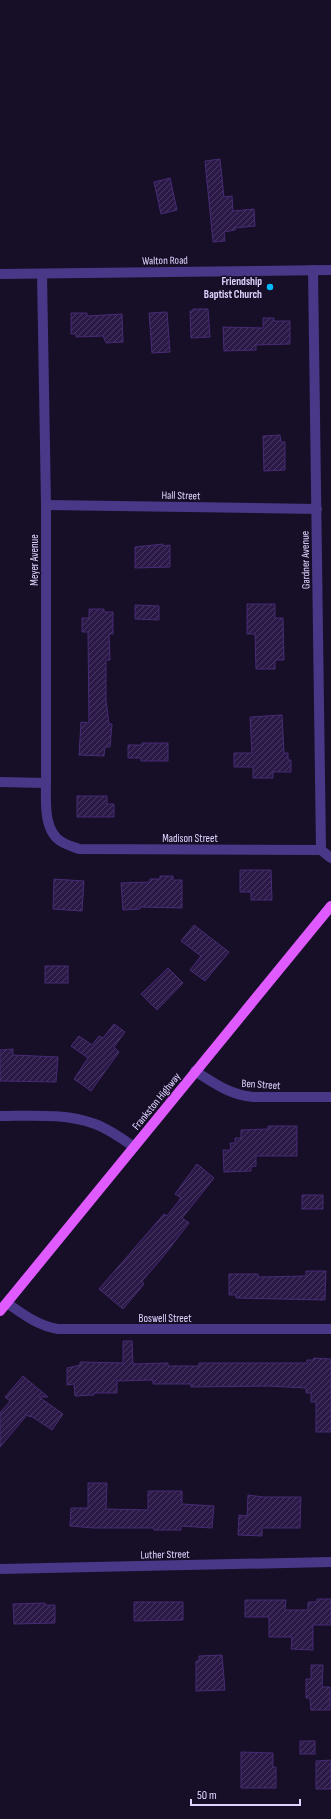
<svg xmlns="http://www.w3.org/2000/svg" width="331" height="1819" font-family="'Sofia Sans Condensed',sans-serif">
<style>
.building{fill:url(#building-hatch);stroke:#472b75}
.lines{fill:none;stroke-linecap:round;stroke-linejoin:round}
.minor{stroke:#493887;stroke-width:10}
.tertiary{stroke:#493887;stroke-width:10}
.primary{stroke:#df5bff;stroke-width:10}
.poi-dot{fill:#00b8ff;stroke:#170e27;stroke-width:1.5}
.labels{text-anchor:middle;stroke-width:3;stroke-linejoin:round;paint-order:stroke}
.street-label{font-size:11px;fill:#e0d4ff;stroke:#170e27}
.poi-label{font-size:11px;font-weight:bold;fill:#e0d4ff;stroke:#170e27;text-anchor:end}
</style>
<defs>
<pattern id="building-hatch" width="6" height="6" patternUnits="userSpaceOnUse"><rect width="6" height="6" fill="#2b1a48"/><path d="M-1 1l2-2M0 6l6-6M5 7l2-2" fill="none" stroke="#493a63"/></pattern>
</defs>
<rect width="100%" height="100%" fill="#170e27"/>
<g class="building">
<path d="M220 159 224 197 232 196 233 211 254 209 255 226 235 228V230L224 232 225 241 213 242 205 161Z"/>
<path d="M170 178 177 210 161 214 154 182Z"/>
<path d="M193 309H208L210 337 191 338 190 311H193Z"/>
<path d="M167 312 170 352 152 353 149 313Z"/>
<path d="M71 313H87V316L122 314 123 342 106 343 103 336 76 337V334H71Z"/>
<path d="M263 318H274V321H290V344L256 345V350L224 351 223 327 263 328Z"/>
<path d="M280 435 281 442H285V470L264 471 263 436Z"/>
<path d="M163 544V546L170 545V567L135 568V547Z"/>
<path d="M247 604H275V618H283L284 660H275V669H256L255 634H247Z"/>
<path d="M135 605 159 606V620L135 619Z"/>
<path d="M89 609H104V612H113V634H109L110 660H106V700L109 724H112L110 747H105L104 756 79 755 81 722 89 723 88 632H82V618H89Z"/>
<path d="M282 715 284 753H288V760H291V772H273V778H253V767H234V753H252L250 717Z"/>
<path d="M142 743H168V761H141V758H128V745H142Z"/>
<path d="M77 796H107V804H114V817H77Z"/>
<path d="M240 870H271L272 900H251V892H240Z"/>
<path d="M160 876H173V880H182V908L140 907V909L123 910 121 883 150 882V879H160Z"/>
<path d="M54 879 84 881 82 911 53 909Z"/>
<path d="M194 925 229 952 205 981 190 970 201 956 181 941Z"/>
<rect x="45" y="966" width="23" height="17"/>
<path d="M168 968 183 983 157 1010 141 994Z"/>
<path d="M114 1024 125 1032 114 1047 119 1052 91 1091 74 1079 88 1058 71 1046 79 1036 92 1045 99 1036 103 1038Z"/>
<path d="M13 1049V1055L58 1057 56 1082 0 1081V1050Z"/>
<path d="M268 1126H297V1156H256V1166L251 1167V1171L224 1172 223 1150H231L230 1143H235V1138H241V1130L268 1129Z"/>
<path d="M197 1164 214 1178 182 1218 189 1223 162 1258 142 1281 144 1284 123 1309 99 1289 164 1214 167 1216 181 1198 175 1194Z"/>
<rect x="302" y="1195" width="21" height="14"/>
<path d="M306 1271H326L325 1300 236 1298V1295H229V1274H258V1277L306 1276Z"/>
<path d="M123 1341H132L133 1364 168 1363V1366H199V1363H307V1360H313L314 1358 331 1359V1432H316V1402H311V1393H306V1388L268 1386 191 1387V1384H153V1380L117 1381V1393H94V1395L75 1396 74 1384 67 1385V1368L80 1365V1362L123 1363Z"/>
<path d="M23 1376 48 1397H39L63 1414 52 1430 31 1416 30 1417 27 1415 0 1447V1413L10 1401 5 1397Z"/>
<path d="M88 1483H107L106 1509 148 1510V1491H182V1504L214 1506 212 1528 181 1526V1530H154V1528H94L70 1526 71 1508H88Z"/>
<path d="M248 1495 263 1497H301L300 1528H262V1536L238 1535 239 1515 247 1516Z"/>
<path d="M317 1599H331V1625H313V1650L291 1649 292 1637H269V1617H245V1600H286L285 1610H308V1602H317Z"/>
<path d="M134 1602H183V1620L134 1621Z"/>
<path d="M45 1603V1605H55V1623L14 1624 13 1604Z"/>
<path d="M222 1655 225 1690 196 1691V1661H199V1656Z"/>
<path d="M311 1665H323L322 1687H330V1710H311L310 1698H306V1679H311Z"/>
<rect x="300" y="1741" width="15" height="13"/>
<path d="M241 1752 273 1753V1767H276V1788H241Z"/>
<path d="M331 1760V1789H316V1761Z"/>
</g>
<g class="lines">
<g class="minor">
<path d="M313 270 321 850"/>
<path d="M42 274 46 505V783C46 801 43 831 62 842 67 845 74 847 79 849L321 850"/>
<path d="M46 505 317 509"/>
<path d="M0 782 46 783"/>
<path d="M321 850 331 858"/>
<path d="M195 1071C214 1083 230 1095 253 1097H331"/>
<path d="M0 1116C31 1116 65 1113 95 1124 109 1129 121 1138 134 1147"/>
<path d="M7 1303C23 1314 38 1326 58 1329H331"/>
<path d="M0 1569 331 1562"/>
</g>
<path class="tertiary" d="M0 274 331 270"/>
<path class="primary" d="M0 1311 331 906"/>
</g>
<circle class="poi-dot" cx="270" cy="287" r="4"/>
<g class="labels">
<g class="street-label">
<text transform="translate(165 260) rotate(-1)" y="4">Walton Road</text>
<text transform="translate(181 495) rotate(1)" y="4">Hall Street</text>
<text transform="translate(34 560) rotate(-90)" y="4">Meyer Avenue</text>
<text transform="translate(305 560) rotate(-91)" y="4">Gardner Avenue</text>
<text x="190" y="842">Madison Street</text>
<text transform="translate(261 1084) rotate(4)" y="4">Ben Street</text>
<text transform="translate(156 1101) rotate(-51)" y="4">Frankston Highway</text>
<text x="165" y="1322">Boswell Street</text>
<text transform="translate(165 1554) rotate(-1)" y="4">Luther Street</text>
</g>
<g class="poi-label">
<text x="262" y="285">Friendship<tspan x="262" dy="13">Baptist Church</tspan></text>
</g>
</g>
<path d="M191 1799v6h109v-6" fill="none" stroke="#e0d4ff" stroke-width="2"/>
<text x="197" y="1799" font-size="12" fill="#e0d4ff" stroke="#170e27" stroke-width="3" paint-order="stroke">50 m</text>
</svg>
